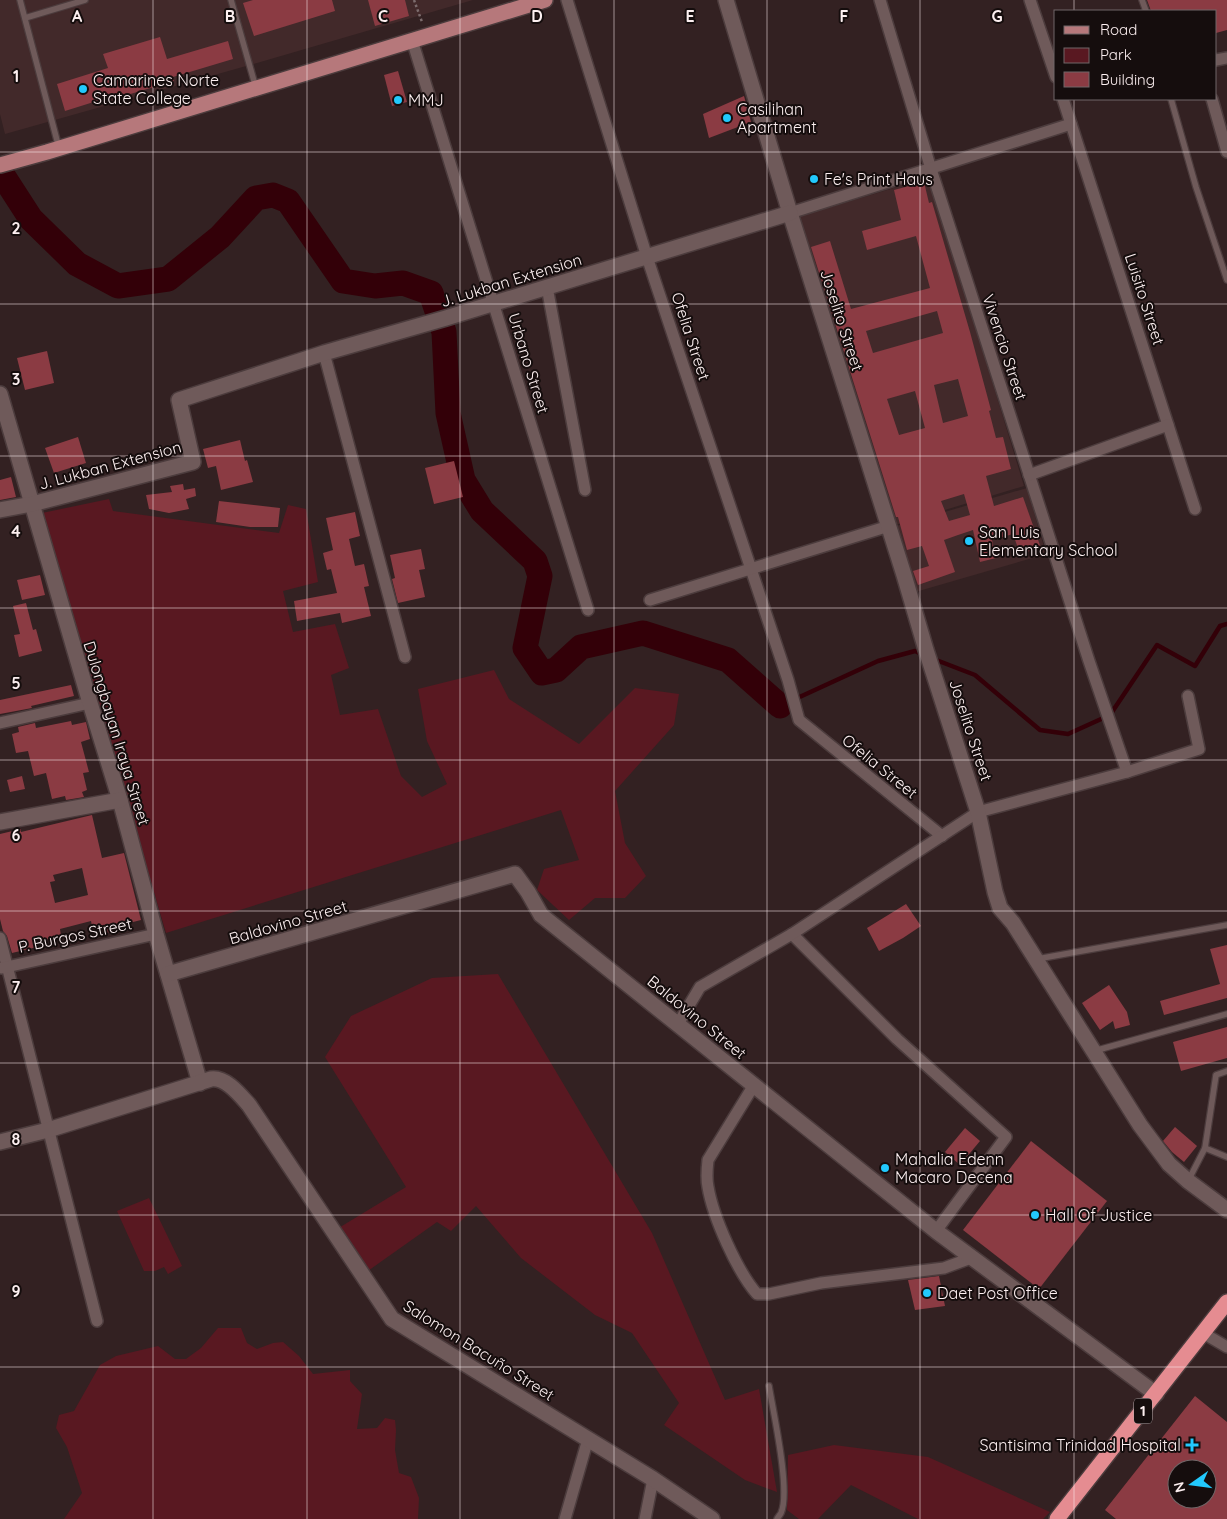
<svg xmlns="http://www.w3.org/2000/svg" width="1227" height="1519" font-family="Quicksand,sans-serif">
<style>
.built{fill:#42292a}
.green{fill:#591821}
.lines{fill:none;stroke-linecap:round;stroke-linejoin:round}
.stream{stroke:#330008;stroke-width:4.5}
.river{stroke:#330008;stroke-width:25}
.building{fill:#8b3b43;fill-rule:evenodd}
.lane-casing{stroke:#4c3c3d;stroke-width:8}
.street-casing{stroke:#4c3c3d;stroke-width:14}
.secondary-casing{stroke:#4c3c3d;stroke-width:18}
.primary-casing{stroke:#4c3c3d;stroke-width:18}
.highway-casing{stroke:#4c3c3d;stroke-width:18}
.path{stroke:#7c6c6d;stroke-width:2.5;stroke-dasharray:2.5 2.5;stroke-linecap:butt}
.lane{stroke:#6f5a5a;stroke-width:5.5}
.street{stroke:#6f5a5a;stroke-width:11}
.secondary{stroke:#6f5a5a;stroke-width:15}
.primary{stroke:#b6787b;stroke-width:15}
.highway{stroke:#e58c91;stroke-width:15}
.grid{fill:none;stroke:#fceff0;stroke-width:1;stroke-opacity:0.55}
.poi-dot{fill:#22c9fd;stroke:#150d0d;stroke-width:2}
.labels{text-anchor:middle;stroke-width:4;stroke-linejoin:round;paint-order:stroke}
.shield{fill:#150d0d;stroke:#b7abac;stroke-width:1}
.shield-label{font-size:15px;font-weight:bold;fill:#fceff0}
.poi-label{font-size:16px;fill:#fceff0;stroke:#150d0d;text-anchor:start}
.street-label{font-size:16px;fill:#fceff0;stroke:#150d0d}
.grid-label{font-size:16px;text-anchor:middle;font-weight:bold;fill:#fceff0;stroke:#150d0d;stroke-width:4;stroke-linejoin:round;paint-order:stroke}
</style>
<rect width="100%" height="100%" fill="#332122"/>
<g class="built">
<path d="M0 0H473L257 63 5 134 0 114Z"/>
<path d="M930 177 1024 486 892 526 798 217Z"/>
<path d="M1027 488 1046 554 912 593 893 527Z"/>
</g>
<g class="green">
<path d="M109 499 113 511 279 533 288 505 306 509 318 582 283 591 293 632 335 624 349 668 331 675 340 715 378 709 401 776 422 797 447 784 427 741 418 689 494 670 509 699 579 744 635 688 679 694 674 725 615 791 625 843 646 876 625 898H595L569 920 537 890 544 869 579 860 561 810 166 933 42 513Z"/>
<path d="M498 974 652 1233 725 1400 759 1389 777 1492 745 1480 664 1425 679 1403 632 1333 595 1315 521 1258 476 1206 451 1231 437 1222 365 1273 337 1229 406 1187 325 1057 351 1016 432 978Z"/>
<path d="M149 1198 182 1266 168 1274 164 1267 155 1271H144L117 1211Z"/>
<path d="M218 1328H241L247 1343 257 1349 273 1343 283 1342 299 1356 313 1374 350 1370V1381L362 1394 357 1429 377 1428 385 1418 395 1420 396 1430 395 1450 399 1473 411 1477 419 1498 418 1519H64L82 1493 67 1447 56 1428 59 1415 74 1411 100 1365 116 1356 158 1346 175 1359H186L201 1348Z"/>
<path d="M834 1445 928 1457 1050 1512 1043 1519H918L851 1485 818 1519H799L787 1510 788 1455Z"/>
</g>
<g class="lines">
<g class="stream">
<path d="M931 658 975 675 1040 730 1068 734 1110 715 1157 645 1195 666 1220 626 1227 624"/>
<path d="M780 706 878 661 915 651 924 655"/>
</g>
<path class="river" d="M0 171 31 219 77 264 118 286 168 279 220 237 256 198 273 195 288 201 343 281 375 286 403 283 431 293 444 332 448 413 463 480 482 511 535 561 540 576 525 648 542 673 556 670 581 647 643 633 728 660 780 706"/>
</g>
<g class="building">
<path d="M253 0H332L335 11 254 36 243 3Z"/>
<path d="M368 0H405L409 16 375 26Z"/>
<path d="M1147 0H1227V30L1216 33V11H1151Z"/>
<path d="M160 37 167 59 228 41 233 59 173 77 174 81 117 98 116 95 65 111 57 84 108 68 103 54Z"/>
<path d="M398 71 407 102 392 106 384 75Z"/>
<path d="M744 96 751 122 709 138 703 114Z"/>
<path d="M924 182 929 203 932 202 970 332 991 410 989 411 996 438 1003 437 1011 469 986 476 994 506 1023 497 1041 548 1020 554 1013 534 992 540 996 558 980 562 973 530 958 535 944 540 955 572 918 585 913 571 929 566 922 546 907 550 898 517H896L811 247 830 241 851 309 930 288 916 236 867 250 862 231 901 220 894 190ZM937 311 943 333 873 353 866 331ZM958 379 968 416 943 423 934 385ZM915 391 925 428 899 435 887 399ZM964 494 970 515 949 521 941 501Z"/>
<path d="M47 351 54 383 25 390 17 358Z"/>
<path d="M78 437 86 463 54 473 45 448Z"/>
<path d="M240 440 245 461 247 460 253 482 221 490 216 466 208 468 203 449Z"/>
<path d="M454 461 463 497 434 504 425 468Z"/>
<path d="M11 477 16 497 0 500V480Z"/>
<path d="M183 484 184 490 195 488 196 496 186 499 189 509 169 513 149 509 146 495 172 492 170 486Z"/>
<path d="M219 501 280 508 278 527H250L216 522Z"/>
<path d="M355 512 360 536 349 539 355 566 364 564 369 586 364 587 371 616 342 623 340 613 297 621 294 601 337 593 331 569 327 570 323 553 333 550 326 518Z"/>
<path d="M421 549 425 569 419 570 425 597 398 603 392 579 395 578 390 555Z"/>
<path d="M40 575 45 595 22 600 17 580Z"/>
<path d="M26 603 33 630 36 629 42 651 19 657 14 635 20 634 13 606Z"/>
<path d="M71 685 74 696 31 706 32 708 0 714V700Z"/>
<path d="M71 721 72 725 86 722 90 739 81 742 89 772 83 773 87 790 82 792 84 797 66 800 65 796 52 799 46 773 34 776 28 751 16 753 12 734 19 732 18 727 35 723 36 728Z"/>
<path d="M22 776 25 789 10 792 7 780Z"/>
<path d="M92 815 102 858 124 853 141 920 109 928 110 932 94 936 91 921 60 929 61 936 36 942 37 947 12 953 7 936 3 931 0 919V834L21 829V832ZM82 868 88 895 55 903 50 882 55 881 53 875Z"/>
<path d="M906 904 921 926 903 938 879 951 867 928Z"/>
<path d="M1227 945V998L1164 1015 1160 1001 1220 984 1210 949Z"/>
<path d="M1109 985 1127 1012 1130 1025 1115 1029 1113 1021 1100 1030 1082 1003Z"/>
<path d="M1227 1027V1058L1181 1071 1173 1042Z"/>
<path d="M1175 1127 1197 1146 1184 1162 1172 1152 1163 1141Z"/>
<path d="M965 1128 980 1141 960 1165 945 1152Z"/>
<path d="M1031 1141 1107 1201 1039 1289 963 1230Z"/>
<path d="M939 1276 945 1306 915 1310 908 1280Z"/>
<path d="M1195 1396 1227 1422V1519H1116L1105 1510ZM1177 1469H1207V1499H1177Z"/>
</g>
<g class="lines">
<g class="lane-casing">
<g id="lane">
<path d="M20 0 59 148"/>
<path d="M231 0 256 88"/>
<path d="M1142 0 1146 11"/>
<path d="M25 18 85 0"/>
<path d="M1171 99 1196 187 1227 280"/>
<path d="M1037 959 1227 925"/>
<path d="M1094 1051 1227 1014"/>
<path d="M1205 1148 1227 1157"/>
<path d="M1188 1181 1205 1148 1216 1075 1227 1071"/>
<path d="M769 1386C773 1411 791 1491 781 1513 780 1515 778 1517 777 1519"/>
</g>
</g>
<g class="street-casing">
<g id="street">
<path d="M567 0 647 257 788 680 799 720 942 836"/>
<path d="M880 0 931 169 1089 661 1127 772"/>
<path d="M1030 0 1056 77"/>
<path d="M412 40 588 610"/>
<path d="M1216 60 1227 58"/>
<path d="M1063 99 1195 509"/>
<path d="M1212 99 1227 152"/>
<path d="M790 213 1071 124"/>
<path d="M547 287 585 490"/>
<path d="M324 353 405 657"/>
<path d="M1029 475 1168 425"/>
<path d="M650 600 889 526"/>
<path d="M0 723 90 703"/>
<path d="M792 934 897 1039 1006 1137 936 1231"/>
<path d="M0 938 97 1321"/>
<path d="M2 968 156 934"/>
<path d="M678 1024 700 987 792 934 978 812 1127 772 1199 749 1188 696"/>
<path d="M754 1085 708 1160C707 1169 706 1178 708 1187 713 1217 737 1271 757 1294H769L821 1283 944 1268 971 1258"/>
<path d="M1203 1333 1227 1347"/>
<path d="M565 1519 588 1439"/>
<path d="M645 1519 653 1479"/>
</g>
</g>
<g class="secondary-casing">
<g id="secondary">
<path d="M726 0 790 213 904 575 926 650 978 812 995 892 1000 908 1013 923 1140 1125 1169 1164 1188 1181 1227 1210"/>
<path d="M0 394 90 703 120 800 156 934 200 1083"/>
<path d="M0 510 32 504 193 462 179 400 324 353 446 318 790 213"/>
<path d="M0 822 120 800"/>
<path d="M168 974 515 874 528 892 541 915 936 1231 1156 1394"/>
<path d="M0 1142 48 1130 211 1079C226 1077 240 1095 249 1105L392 1319 653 1479 712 1519"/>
</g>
</g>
<g class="primary-casing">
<path id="primary" d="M0 165 47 152 545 0"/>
</g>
<g class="highway-casing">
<path id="highway" d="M1057 1519 1227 1302"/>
</g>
<path class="path" d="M414 0 422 22"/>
<use href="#lane" class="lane"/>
<use href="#street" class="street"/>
<use href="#secondary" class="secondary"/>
<use href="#primary" class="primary"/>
<use href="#highway" class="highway"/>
</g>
<path class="grid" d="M153 0V1519M307 0V1519M460 0V1519M614 0V1519M767 0V1519M920 0V1519M1074 0V11M1074 99V1519M0 152H1227M0 304H1227M0 456H1227M0 608H1227M0 760H1227M0 911H1227M0 1063H1227M0 1215H1227M0 1367H1227"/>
<g class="poi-dot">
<circle cx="83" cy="89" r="5"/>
<circle cx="398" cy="100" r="5"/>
<circle cx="727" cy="118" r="5"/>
<circle cx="814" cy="179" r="5"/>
<circle cx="969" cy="541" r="5"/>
<circle cx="885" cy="1168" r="5"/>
<circle cx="1035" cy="1215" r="5"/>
<circle cx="927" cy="1293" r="5"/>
<path d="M1189.5 1437.5h5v5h5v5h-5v5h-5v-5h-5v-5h5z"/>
</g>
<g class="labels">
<rect class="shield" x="1134" y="1398.5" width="18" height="25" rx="4"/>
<g class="shield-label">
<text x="1143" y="1416">1</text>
</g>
<g class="poi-label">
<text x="93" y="86">Camarines Norte<tspan x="93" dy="18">State College</tspan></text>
<text x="408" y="106">MMJ</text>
<text x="737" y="115">Casilihan<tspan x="737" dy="18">Apartment</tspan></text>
<text x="824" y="185">Fe's Print Haus</text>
<text x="979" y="538">San Luis<tspan x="979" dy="18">Elementary School</tspan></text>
<text x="895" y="1165">Mahalia Edenn<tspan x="895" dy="18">Macaro Decena</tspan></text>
<text x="1045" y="1221">Hall Of Justice</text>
<text x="937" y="1299">Daet Post Office</text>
<text x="1181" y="1451" text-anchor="end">Santisima Trinidad Hospital</text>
</g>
<g class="street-label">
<text transform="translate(511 280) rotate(-17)" y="6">J. Lukban Extension</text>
<text transform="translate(1145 299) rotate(72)" y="6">Luisito Street</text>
<text transform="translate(842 320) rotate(72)" y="6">Joselito Street</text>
<text transform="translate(691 336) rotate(72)" y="6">Ofelia Street</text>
<text transform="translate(1005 347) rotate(72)" y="6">Vivencio Street</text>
<text transform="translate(529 363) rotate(73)" y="6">Urbano Street</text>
<text transform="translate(110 465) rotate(-15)" y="6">J. Lukban Extension</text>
<text transform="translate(971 730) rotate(72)" y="6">Joselito Street</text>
<text transform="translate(117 733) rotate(73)" y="6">Dulongbayan Iraya Street</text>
<text transform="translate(880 766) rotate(39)" y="6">Ofelia Street</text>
<text transform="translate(288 922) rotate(-16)" y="6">Baldovino Street</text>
<text transform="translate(75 935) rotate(-12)" y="6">P. Burgos Street</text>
<text transform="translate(697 1017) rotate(39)" y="6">Baldovino Street</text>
<text transform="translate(479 1350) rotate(32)" y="6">Salomon Bacuño Street</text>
</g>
</g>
<g class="grid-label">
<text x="77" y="22">A</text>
<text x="230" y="22">B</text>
<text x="383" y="22">C</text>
<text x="537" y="22">D</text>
<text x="690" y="22">E</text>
<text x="844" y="22">F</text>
<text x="997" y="22">G</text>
<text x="16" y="82">1</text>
<text x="16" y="234">2</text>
<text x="16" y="385">3</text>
<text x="16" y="537">4</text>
<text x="16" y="689">5</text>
<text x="16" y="841">6</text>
<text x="16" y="993">7</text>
<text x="16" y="1145">8</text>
<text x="16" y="1297">9</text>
</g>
<rect x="1054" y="10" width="162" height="90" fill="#150d0d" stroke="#716768"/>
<rect x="1064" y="26" width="25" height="8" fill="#b6787b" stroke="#716768"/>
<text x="1100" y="35" font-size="15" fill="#fceff0">Road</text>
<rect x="1064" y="48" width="25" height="15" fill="#591821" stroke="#716768"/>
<text x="1100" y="60" font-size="15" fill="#fceff0">Park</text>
<rect x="1064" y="72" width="25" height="15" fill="#8b3b43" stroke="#716768"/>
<text x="1100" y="85" font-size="15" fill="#fceff0">Building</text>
<g transform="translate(1192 1484) rotate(256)"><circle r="24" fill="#150d0d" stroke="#716768"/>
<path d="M0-4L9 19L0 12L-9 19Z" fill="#22c9fd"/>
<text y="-8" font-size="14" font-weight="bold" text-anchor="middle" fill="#fceff0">N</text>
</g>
</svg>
